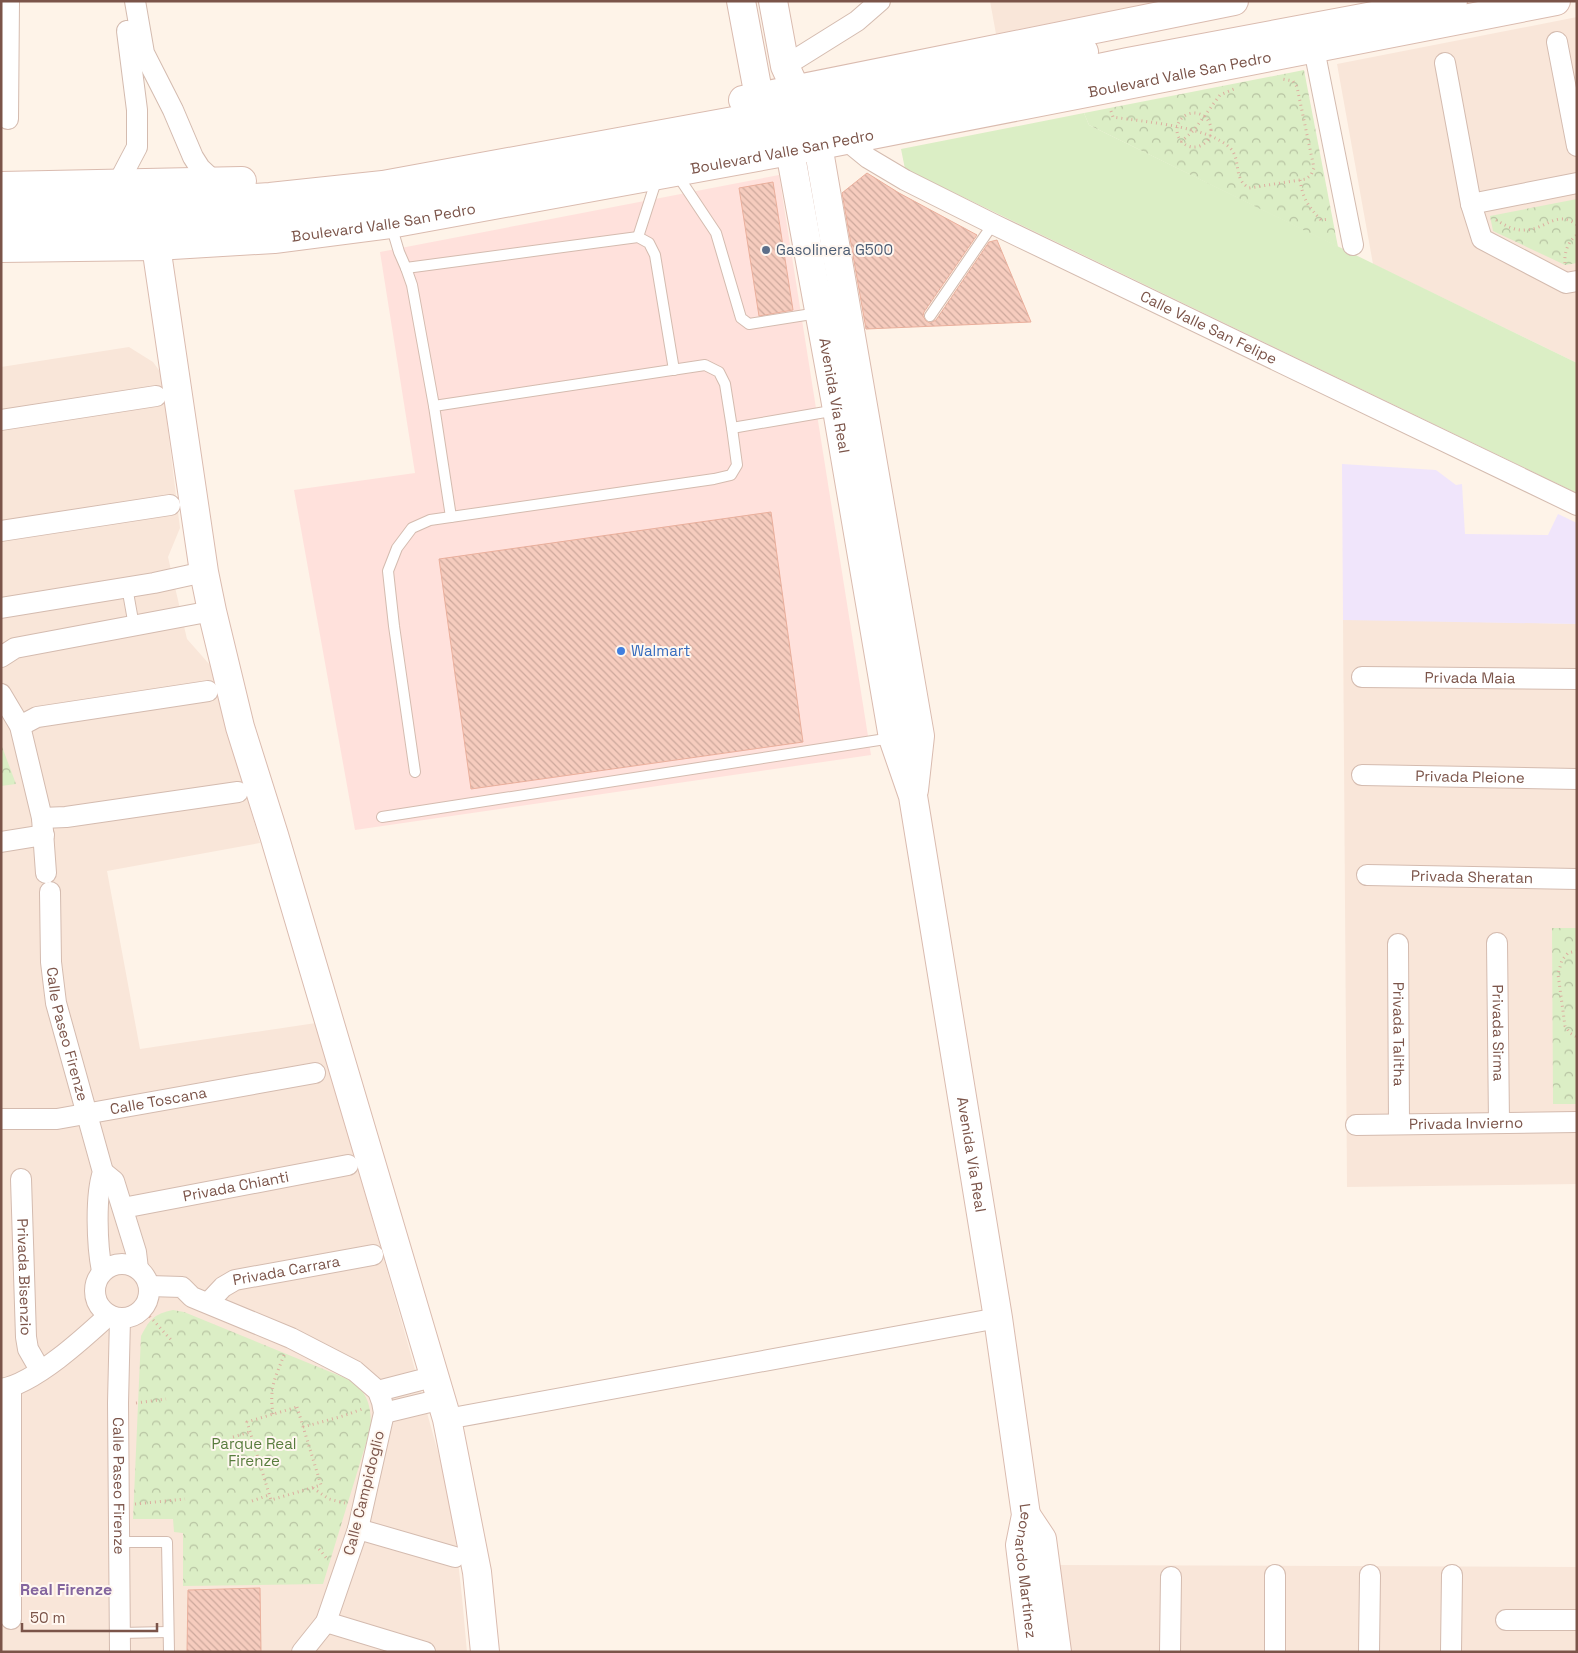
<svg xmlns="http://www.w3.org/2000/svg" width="1578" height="1653" font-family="'Space Grotesk',sans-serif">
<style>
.residential{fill:#f9e6d9}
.commercial{fill:#ffe1dc}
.education{fill:#f0e5fb}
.grass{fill:#dbeec5}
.forest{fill:url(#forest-crowns)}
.building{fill:url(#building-back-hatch);stroke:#eaaf9c}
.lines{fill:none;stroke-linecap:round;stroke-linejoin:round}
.lane-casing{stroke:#d4bbaf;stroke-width:12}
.street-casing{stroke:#d4bbaf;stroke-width:22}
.secondary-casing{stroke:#dabbaf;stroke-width:30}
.path{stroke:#dcaea0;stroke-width:3;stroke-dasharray:1 4;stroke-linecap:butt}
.lane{stroke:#fff;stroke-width:10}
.street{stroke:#fff;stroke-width:20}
.secondary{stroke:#fff;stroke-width:28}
.service-dot{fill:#5c6f8a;stroke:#fff7f0;stroke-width:2}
.shop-dot{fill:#3f7fe0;stroke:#fff7f0;stroke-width:2}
.labels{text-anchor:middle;stroke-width:4;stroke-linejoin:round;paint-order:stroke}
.street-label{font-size:15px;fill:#7b5449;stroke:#fff7f0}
.service-label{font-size:15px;fill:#4e5e75;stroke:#fff7f0;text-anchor:start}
.shop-label{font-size:15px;fill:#366cbe;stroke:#fff7f0;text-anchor:start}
.park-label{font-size:15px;fill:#587c3d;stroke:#fff7f0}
.neighbourhood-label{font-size:16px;font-weight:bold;fill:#83659e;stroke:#fff7f0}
</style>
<defs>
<pattern id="forest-crowns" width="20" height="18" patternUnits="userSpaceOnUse" patternTransform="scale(1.25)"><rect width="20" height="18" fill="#dbeec5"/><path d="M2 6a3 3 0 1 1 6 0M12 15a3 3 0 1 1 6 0" fill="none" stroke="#b7c3a2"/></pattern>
<pattern id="building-back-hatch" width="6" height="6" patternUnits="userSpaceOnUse" patternTransform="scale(1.25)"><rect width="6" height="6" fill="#f6ccbe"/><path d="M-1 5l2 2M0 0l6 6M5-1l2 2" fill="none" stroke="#cca89c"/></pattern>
</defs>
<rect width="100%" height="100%" fill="#fef3e8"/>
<g class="residential">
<path d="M990 1H1165L996 34Z"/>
<path d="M1577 17V363L1373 264 1337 64Z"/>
<path d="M129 347 153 362 161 373 180 528 168 557 187 639 210 665 260 843 107 871 140 1049 316 1023 397 1305 451 1499 462 1597 467 1652H1V367Z"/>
<path d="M1343 619 1577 624V1184L1347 1187Z"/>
<path d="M1056 1565 1577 1567V1652H1069Z"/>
</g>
<path class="commercial" d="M779 175 871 755 355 830 294 490 415 473 380 252Z"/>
<path class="education" d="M1342 464 1436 470 1456 485 1462 484 1465 534 1548 535 1558 514 1577 523V624L1343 620Z"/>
<path class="grass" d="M1084 113 1089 125 1577 363V493L905 169 901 149Z"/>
<g class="forest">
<path d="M1304 70 1338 247 1089 125 1084 113Z"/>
<path d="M1577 199V263L1565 265 1493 231 1490 216Z"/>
<path d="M1 744 16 784 1 786Z"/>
<path d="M1552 928H1577V1104H1553Z"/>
<path d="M173 1310 184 1312 350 1380C368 1393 371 1405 371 1427L323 1584 183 1586V1533L174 1532 173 1519H133L141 1336C150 1319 154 1314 173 1310Z"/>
</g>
<g class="building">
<path d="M867 173 899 193 977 235 924 312 923 316 926 321 930 323 936 320 989 242 997 240 1031 322 866 329 842 193Z"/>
<path d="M773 182 793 310 759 316 739 188Z"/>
<path d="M771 512 803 742 471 789 439 559Z"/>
<path d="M260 1588 261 1652H187L188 1590Z"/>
</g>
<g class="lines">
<g class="lane-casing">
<g id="lane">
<path d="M676 173 716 233 741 318 749 324 818 313"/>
<path d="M391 225 399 252 406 268 412 285 434 406 705 365 719 372 725 384 732 428 837 410"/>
<path d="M638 237 657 178"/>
<path d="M406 268 638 237 649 243 655 255 674 370"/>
<path d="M930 316 993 224"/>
<path d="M434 406 451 517"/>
<path d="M127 587 134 626"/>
<path d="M415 772 394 626 388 571 397 548 412 528 430 520 714 479 731 475 737 465 732 428"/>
<path d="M382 817 892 738"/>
<path d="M120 1542H167L169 1652"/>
<path d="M120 1633 168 1632"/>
</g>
</g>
<g class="street-casing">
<g id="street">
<path d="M135 1 144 53 173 110 193 157 200 168 215 182"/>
<path d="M1557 42 1577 146"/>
<path d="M1314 49 1353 245"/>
<path d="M1445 63 1471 204 1482 239 1566 283 1577 281"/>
<path d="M785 66 857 21 880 1"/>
<path d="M8 119 9 1"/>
<path id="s1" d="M846 140 868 158 905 180 993 224 1577 505"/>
<path d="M117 185 137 147V110L127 31"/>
<path d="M1471 204 1577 183"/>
<path d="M1 420 156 396"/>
<path d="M1 531 170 505"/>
<path d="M1 608 154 583 204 572"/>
<path d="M1 657 15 648 212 611"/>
<path id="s2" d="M1362 677 1577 679"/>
<path d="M1 694 20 726 42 818 46 873"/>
<path d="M20 726 37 717 208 691"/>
<path id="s3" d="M1362 775 1577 779"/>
<path d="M42 818 66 817 238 792"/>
<path d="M1 842 44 835"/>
<path id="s4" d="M1367 875 1577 879"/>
<path id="s5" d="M50 892 51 962 56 1003 103 1172C95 1196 97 1246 102 1271"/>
<path id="s6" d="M1497 943 1499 1123"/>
<path id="s7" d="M1398 944 1399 1124"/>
<path id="s8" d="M1 1119H57L315 1073"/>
<path id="s9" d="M1356 1125 1577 1122"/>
<path d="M103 1172 114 1181 136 1252 138 1269"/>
<path id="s10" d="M21 1179 26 1337 28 1349 40 1370"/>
<path id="s11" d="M123 1208 348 1165"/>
<circle cx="122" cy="1291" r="27"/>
<path d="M149 1286 182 1287 192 1297 291 1338 355 1371 378 1391 382 1402 384 1413 358 1529 326 1622 302 1652"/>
<path id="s12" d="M208 1303 223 1287 235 1280 373 1255"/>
<path id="s13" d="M120 1318 118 1403 120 1652"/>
<path d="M11 1388V1619"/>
<path d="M1 1389C34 1384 84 1338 109 1315"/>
<path d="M378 1391 436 1376"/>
<path d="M384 1413 442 1399"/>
<path d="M447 1419 998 1318"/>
<path d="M358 1529 455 1557"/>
<path d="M1506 1620H1577"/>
<path d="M326 1622 425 1652"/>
<path d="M1170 1652 1171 1577"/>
<path d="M1275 1652V1575"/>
<path d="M1369 1652 1370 1575"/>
<path d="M1451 1652 1452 1575"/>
</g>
</g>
<g class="secondary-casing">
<g id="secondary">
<path id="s14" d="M741 1 759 97 772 114 783 132 790 151 835 398 893 738 913 796 998 1318 1026 1515 1020 1545 1033 1652"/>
<path d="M773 1 785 66 795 88 806 106 814 126 818 145 920 736 914 790"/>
<path d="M743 100 1234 1"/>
<path d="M1 186 242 181"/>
<path d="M1 207 153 205 270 197 383 185 772 114 1084 52"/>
<path d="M1 229 155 226 273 218 387 204 843 121 1128 62 1453 1"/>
<path d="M156 246 204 572 212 611 240 727 274 835 447 1419 477 1572 485 1652"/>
<path id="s15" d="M1 248 156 246 274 239 390 224 790 151 1556 1"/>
<path d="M1026 1515 1042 1539 1057 1652"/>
</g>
</g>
<g class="path">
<path d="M1111 111 1113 117C1144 122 1208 126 1230 148 1242 160 1232 178 1249 188L1306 179 1311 175 1314 168 1297 87 1293 81 1282 79"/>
<circle cx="1194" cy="130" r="17"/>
<path d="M1181 142 1194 130 1220 95 1234 89"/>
<path d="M1300 180C1303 199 1308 206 1321 220L1329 219"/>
<path d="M1496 220C1505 225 1514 231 1525 230 1545 230 1557 209 1577 225"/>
<path d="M1565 263C1564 253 1568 241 1577 235"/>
<path d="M1577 951 1568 953 1562 960 1558 974 1565 1026 1570 1033 1577 1037"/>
<path d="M143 1309 173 1342"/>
<path d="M136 1403 166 1399"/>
<path d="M297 1407 321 1485 271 1500 247 1422Z"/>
<path d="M273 1414C269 1387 275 1379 284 1355"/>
<path d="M303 1427 343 1416 365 1408"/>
<path d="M233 1437 250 1432"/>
<path d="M241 1464 258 1458"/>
<path d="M313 1488 329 1499 345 1503"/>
<path d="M252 1501 269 1495"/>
<path d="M135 1504 185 1499"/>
<path d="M319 1549 328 1560"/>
</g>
<use href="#lane" class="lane"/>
<use href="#street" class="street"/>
<use href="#secondary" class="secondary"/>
</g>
<circle class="service-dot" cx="766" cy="250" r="5"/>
<circle class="shop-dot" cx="621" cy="651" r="5"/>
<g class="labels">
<g class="street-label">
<text dy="5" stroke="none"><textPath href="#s15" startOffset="1194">Boulevard Valle San Pedro</textPath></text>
<text dy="5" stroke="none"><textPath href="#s15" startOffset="789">Boulevard Valle San Pedro</textPath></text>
<text dy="5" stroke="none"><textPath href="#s15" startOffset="384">Boulevard Valle San Pedro</textPath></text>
<text dy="5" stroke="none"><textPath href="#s1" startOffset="409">Calle Valle San Felipe</textPath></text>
<text dy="5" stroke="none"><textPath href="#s14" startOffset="409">Avenida Vía Real</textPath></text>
<text dy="5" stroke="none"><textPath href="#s2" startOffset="108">Privada Maia</textPath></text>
<text dy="5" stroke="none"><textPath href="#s3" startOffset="108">Privada Pleione</textPath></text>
<text dy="5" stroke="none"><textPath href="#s4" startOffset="105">Privada Sheratan</textPath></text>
<text dy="5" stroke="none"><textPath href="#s5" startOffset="144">Calle Paseo Firenze</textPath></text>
<text dy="5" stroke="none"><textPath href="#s6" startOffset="90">Privada Sirma</textPath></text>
<text dy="5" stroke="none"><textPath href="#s7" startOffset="90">Privada Talitha</textPath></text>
<text dy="5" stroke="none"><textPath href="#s8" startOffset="159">Calle Toscana</textPath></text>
<text dy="5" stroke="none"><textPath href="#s9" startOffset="110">Privada Invierno</textPath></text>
<text dy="5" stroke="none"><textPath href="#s14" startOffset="1181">Avenida Vía Real</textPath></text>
<text dy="5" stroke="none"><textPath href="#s11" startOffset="115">Privada Chianti</textPath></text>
<text dy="5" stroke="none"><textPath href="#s12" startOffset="88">Privada Carrara</textPath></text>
<text dy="5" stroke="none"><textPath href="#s10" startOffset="98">Privada Bisenzio</textPath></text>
<text dy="5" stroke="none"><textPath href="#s13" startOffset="168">Calle Paseo Firenze</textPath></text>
<text transform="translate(364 1493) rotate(-76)" y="5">Calle Campidoglio</text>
<text dy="5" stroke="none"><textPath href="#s14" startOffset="1602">Leonardo Martínez</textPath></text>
</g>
<g class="service-label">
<text x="776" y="255">Gasolinera G500</text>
</g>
<g class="shop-label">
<text x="631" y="656">Walmart</text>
</g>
<g class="park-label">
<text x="254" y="1449">Parque Real<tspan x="254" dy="17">Firenze</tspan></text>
</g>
<g class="neighbourhood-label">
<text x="66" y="1595">Real Firenze</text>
</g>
</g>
<rect width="1578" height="1653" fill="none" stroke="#7b5449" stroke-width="5"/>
<path d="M22 1623v8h135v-8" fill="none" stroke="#7b5449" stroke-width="2.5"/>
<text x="30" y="1623" font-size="15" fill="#7b5449" stroke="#fff7f0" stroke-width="4" paint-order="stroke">50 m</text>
</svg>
